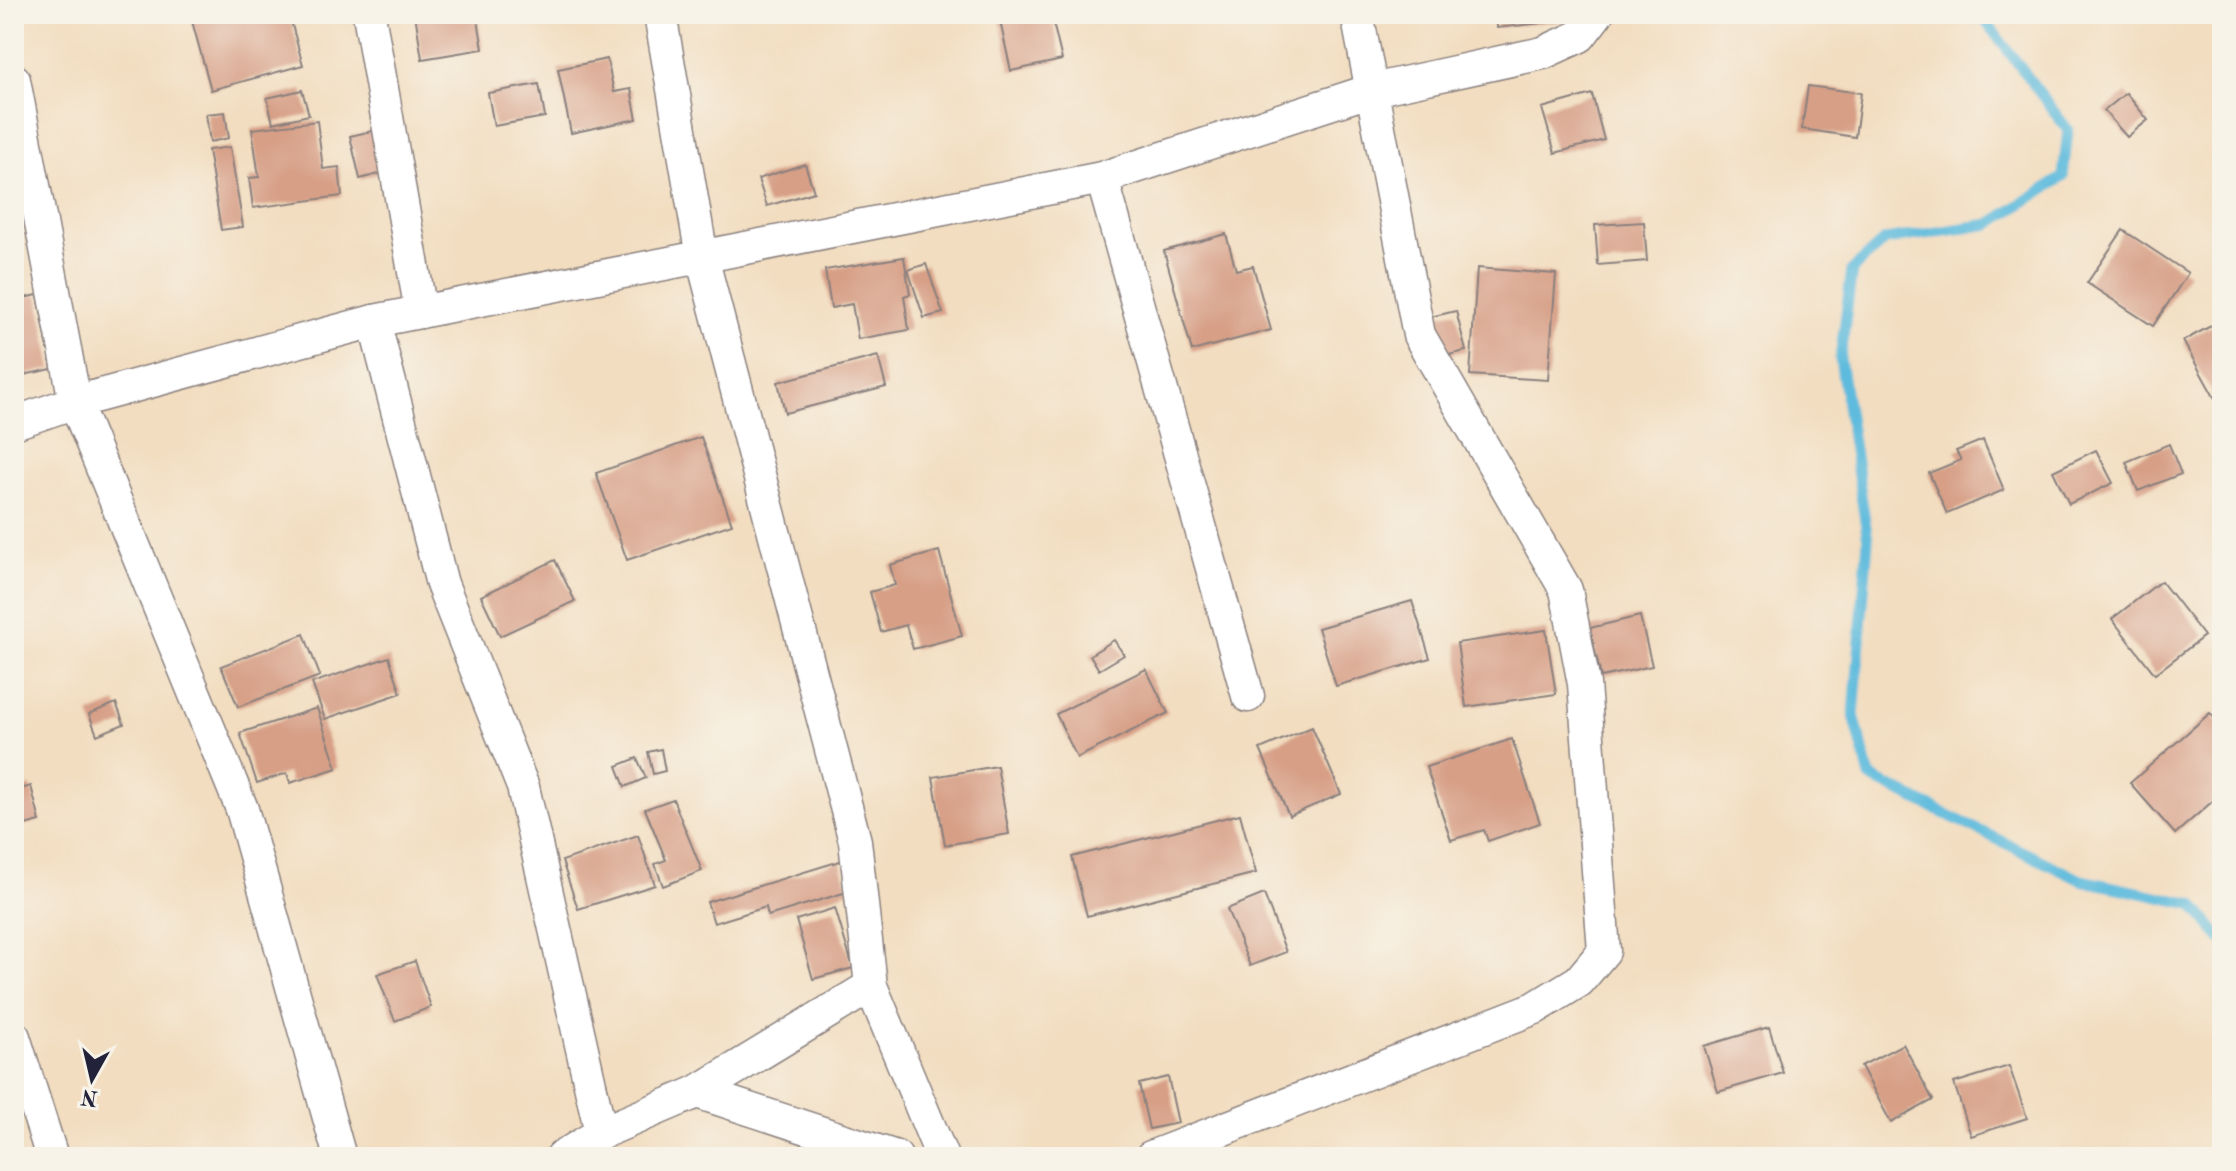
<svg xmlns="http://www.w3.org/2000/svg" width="2236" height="1171" font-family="'Old Standard TT',serif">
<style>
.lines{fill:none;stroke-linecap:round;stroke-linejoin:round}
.stream{stroke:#5fbbdd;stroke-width:11}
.building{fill:#d79f86}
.street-casing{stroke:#8a807e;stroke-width:35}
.street{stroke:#fff;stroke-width:32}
</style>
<rect width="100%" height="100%" fill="#f7f3e8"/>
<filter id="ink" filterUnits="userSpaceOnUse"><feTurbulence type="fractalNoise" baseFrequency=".0125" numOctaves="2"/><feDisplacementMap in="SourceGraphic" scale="16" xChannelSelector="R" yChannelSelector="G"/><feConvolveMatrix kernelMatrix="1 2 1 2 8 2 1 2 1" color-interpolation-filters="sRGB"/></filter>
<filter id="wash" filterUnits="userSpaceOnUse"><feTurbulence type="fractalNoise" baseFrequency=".006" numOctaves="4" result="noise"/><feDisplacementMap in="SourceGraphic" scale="32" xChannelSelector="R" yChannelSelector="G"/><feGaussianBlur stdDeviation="1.8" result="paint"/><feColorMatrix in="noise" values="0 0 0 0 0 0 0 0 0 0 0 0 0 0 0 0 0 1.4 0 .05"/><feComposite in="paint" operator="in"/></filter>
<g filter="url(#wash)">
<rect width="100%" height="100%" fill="#f2ddc0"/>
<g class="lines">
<path class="stream" d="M1980 14 2068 130 2063 177 1990 224 1885 240 1852 270 1840 359 1868 540 1854 715 1870 777 2081 880 2193 904 2222 940"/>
</g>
<g id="blocks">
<g class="building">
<path d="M190 14H289L303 65 211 90Z"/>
<path d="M415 14H477L483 49 422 59Z"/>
<path d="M1035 14H1051L1062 60 1011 71 1000 21Z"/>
<path d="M1496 14H1559L1560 21 1497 28Z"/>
<path d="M607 59 614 92 631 89 637 119 571 133 558 69Z"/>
<path d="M539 84 545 117 494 126 488 93Z"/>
<path d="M1808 86 1861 93 1855 137 1802 129Z"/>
<path d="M302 90 309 115 273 123 267 98Z"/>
<path d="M2126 93 2148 120 2127 137 2104 111Z"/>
<path d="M1592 94 1604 140 1555 153 1542 108Z"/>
<path d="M225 112 229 138 210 142 206 114Z"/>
<path d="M317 121 323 169 339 167 342 196 253 208 249 178 259 177 252 129Z"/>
<path d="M381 129 390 171 360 179 350 136Z"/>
<path d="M230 147 243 227 221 230 208 150Z"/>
<path d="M805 164 814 192 767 206 758 179Z"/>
<path d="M14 222 23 256 14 258Z"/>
<path d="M1644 222 1647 261 1598 265 1595 225Z"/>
<path d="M2123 230 2188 273 2153 326 2087 283Z"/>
<path d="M1226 234 1236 270 1253 266 1271 330 1192 351 1164 251Z"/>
<path d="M904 257 910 294 904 296 909 330 858 339 852 304 831 308 825 270Z"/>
<path d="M926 264 943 313 924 318 908 270Z"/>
<path d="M1477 268 1556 274 1548 380 1470 375Z"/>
<path d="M38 295 52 369 14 377V300Z"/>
<path d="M1456 311 1466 351 1440 357 1430 317Z"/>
<path d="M2222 320V402L2218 404 2183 341Z"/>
<path d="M878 356 886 387 785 413 778 382Z"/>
<path d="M701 437 732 524 627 560 596 473Z"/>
<path d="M1983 440 2004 490 1947 514 1929 473 1961 460 1956 451Z"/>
<path d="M2169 444 2181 474 2138 491 2126 462Z"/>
<path d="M2096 450 2113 483 2069 504 2053 471Z"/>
<path d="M939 551 962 636 913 649 906 625 881 632 870 592 895 585 890 565Z"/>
<path d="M555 560 575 601 500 636 481 596Z"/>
<path d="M2161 581 2204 636 2155 674 2112 619Z"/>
<path d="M1412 601 1430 658 1336 686 1318 628Z"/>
<path d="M1640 616 1652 666 1601 677 1590 628Z"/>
<path d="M1546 630 1556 694 1466 707 1457 643Z"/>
<path d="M304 634 320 676 238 707 221 666Z"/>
<path d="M1114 640 1124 655 1099 670 1090 655Z"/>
<path d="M389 657 401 693 325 719 312 683Z"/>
<path d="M1146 669 1168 713 1077 758 1056 714Z"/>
<path d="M116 703 124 724 97 735 89 714Z"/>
<path d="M317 708 337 768 290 783 287 773 257 783 240 733Z"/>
<path d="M2210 713 2222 726V793L2175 834 2130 783Z"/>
<path d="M1312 727 1341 794 1289 816 1260 749Z"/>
<path d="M1512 739 1540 823 1488 841 1484 830 1451 840 1426 767Z"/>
<path d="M661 749 665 771 653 774 648 752Z"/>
<path d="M637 758 646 778 625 787 617 766Z"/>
<path d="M997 766 1009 834 945 845 933 777Z"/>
<path d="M31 786 40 821 14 828V791Z"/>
<path d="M673 799 702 871 663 886 655 864 666 860 645 809Z"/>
<path d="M1240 814 1256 873 1087 916 1072 857Z"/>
<path d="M638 835 655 885 578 909 562 861Z"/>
<path d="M840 861 850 891 768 916 766 907 714 923 707 902Z"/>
<path d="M1264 894 1286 952 1250 966 1227 909Z"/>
<path d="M835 908 853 968 813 979 796 920Z"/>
<path d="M415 961 431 1007 395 1021 377 974Z"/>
<path d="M1769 1027 1783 1073 1718 1092 1704 1046Z"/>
<path d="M1903 1044 1933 1100 1891 1123 1861 1066Z"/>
<path d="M2009 1066 2027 1118 1971 1136 1954 1083Z"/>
<path d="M1168 1077 1178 1123 1149 1129 1139 1084Z"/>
</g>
</g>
</g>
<g filter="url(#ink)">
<use href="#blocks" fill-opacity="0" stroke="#8a807e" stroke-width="2"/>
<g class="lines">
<g class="street-casing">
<g id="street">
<path d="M369 14 421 312"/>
<path d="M660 14 702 257 855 841 871 986 942 1157"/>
<path d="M14 80 75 402 242 809 340 1157"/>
<path d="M1102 178 1248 696"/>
<path d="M374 321 442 584 523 787 601 1133"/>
<path d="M14 423 75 402 374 321 1102 178 1372 90 1543 53 1580 36 1597 14"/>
<path d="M14 1037 52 1157"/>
<path d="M697 1092 896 1157"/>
<path d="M562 1157 601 1133 697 1092 871 986"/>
<path d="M1151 1157 1535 1008 1579 981 1604 951 1584 684 1566 590 1419 335 1357 14"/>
</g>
</g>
<use href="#street" class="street"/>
</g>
</g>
<rect width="2236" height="1171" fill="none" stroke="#f7f3e8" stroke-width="48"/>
<g transform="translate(92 1079) rotate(188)" stroke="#f7f3e8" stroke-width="6" paint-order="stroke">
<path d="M0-6L14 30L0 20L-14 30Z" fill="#22223b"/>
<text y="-12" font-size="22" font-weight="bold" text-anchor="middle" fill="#22223b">N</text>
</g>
</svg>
